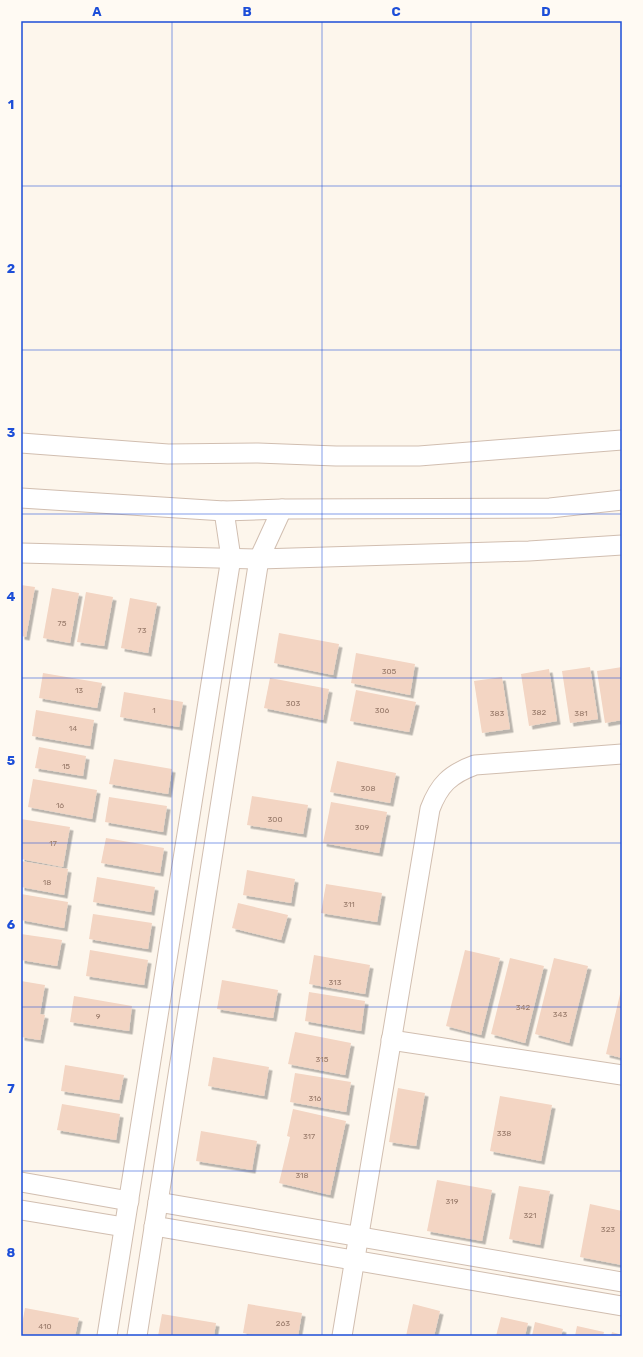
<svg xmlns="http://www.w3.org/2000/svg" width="643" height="1357" font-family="Rubik,sans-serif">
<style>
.building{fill:#f3d5c3;filter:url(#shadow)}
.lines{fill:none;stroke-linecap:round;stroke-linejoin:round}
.minor-casing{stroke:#d1beb0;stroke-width:21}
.minor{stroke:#fff;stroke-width:19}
.grid{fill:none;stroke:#1d4ed8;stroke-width:1;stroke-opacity:0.55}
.labels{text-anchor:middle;stroke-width:3.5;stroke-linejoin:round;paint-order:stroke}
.number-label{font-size:8px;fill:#987a6a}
.neatline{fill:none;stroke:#1d4ed8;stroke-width:1.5}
.grid-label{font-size:13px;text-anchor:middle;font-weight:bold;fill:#1d4ed8}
</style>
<defs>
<filter id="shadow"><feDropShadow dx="3.5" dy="3.5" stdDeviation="0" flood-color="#0004"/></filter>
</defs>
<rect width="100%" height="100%" fill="#fdf6ec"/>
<g class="building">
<path d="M21 585 35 587 26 637 21 636Z"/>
<path d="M52 588 79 593 70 643 43 638Z"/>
<path d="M86 592 113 597 104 646 77 642Z"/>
<path d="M130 598 157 603 148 653 121 648Z"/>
<path d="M279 633 339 644 333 675 274 663Z"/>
<path d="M356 653 415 664 410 695 351 683Z"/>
<path d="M590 667 598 719 570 723 562 671Z"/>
<path d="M622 667V720L605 723 597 671Z"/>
<path d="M549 669 557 721 529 726 521 674Z"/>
<path d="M43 673 102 683 97 708 39 698Z"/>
<path d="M502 677 510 729 482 733 474 681Z"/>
<path d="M270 678 329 689 323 720 264 708Z"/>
<path d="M356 690 416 702 409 732 350 721Z"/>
<path d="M124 692 183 702 179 727 120 717Z"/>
<path d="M36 710 94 720 90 746 32 736Z"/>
<path d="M39 747 86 756 83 776 35 768Z"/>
<path d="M114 759 172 769 168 794 109 784Z"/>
<path d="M337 761 396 773 390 803 330 792Z"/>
<path d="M33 779 97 790 92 819 28 807Z"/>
<path d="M252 796 308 805 303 834 247 825Z"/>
<path d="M109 797 167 806 163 832 105 822Z"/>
<path d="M331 802 387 812 379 853 323 843Z"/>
<path d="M21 819 70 827 63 867 21 859Z"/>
<path d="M106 838 164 848 160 873 101 863Z"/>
<path d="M21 861 68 869 64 895 21 887Z"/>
<path d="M247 870 295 879 291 903 243 895Z"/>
<path d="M97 877 155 887 151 912 93 902Z"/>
<path d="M326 884 382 893 377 922 321 913Z"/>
<path d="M21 894 68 902 64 928 21 920Z"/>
<path d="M238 903 288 915 281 940 232 928Z"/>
<path d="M93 914 152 923 148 949 89 939Z"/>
<path d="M21 934 62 940 57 966 21 960Z"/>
<path d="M90 950 148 960 144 985 86 976Z"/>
<path d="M465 950 500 958 481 1035 446 1026Z"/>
<path d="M314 955 370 965 365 994 309 984Z"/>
<path d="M510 958 544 966 525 1043 491 1034Z"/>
<path d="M554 958 588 966 569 1043 535 1034Z"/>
<path d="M222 980 278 990 273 1018 217 1009Z"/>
<path d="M21 981 45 985 40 1014 45 1015 40 1040 21 1037Z"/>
<path d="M621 990H622V1058L606 1054Z"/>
<path d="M309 992 365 1001 361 1031 305 1021Z"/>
<path d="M74 996 132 1006 129 1031 70 1022Z"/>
<path d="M295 1032 351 1043 345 1075 288 1064Z"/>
<path d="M213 1057 269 1067 264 1096 208 1086Z"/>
<path d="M65 1065 124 1075 119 1100 61 1091Z"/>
<path d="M295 1073 351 1082 346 1112 290 1102Z"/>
<path d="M398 1088 425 1093 416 1146 389 1142Z"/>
<path d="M500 1096 552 1105 541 1161 490 1151Z"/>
<path d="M62 1104 120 1114 116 1140 57 1130Z"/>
<path d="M293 1109 346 1121 330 1195 279 1183 290 1137 287 1136Z"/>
<path d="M201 1131 257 1141 252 1170 196 1161Z"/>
<path d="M437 1180 492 1190 482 1241 427 1231Z"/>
<path d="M519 1186 550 1191 540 1245 509 1239Z"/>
<path d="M590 1204 622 1211V1265L580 1257Z"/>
<path d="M248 1304 302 1313 298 1336H258L243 1333Z"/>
<path d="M413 1304 440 1311 434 1336H406Z"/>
<path d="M25 1308 79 1318 75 1336H21V1330Z"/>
<path d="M162 1314 216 1323 214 1336H158Z"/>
<path d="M501 1317 528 1323 525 1336H496Z"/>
<path d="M535 1322 563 1329 561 1336H532Z"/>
<path d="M577 1326 604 1332 603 1336H575Z"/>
<path d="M612 1332 622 1335V1336H611Z"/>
</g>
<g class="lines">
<g class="minor-casing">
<g id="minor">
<path d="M21 443 168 454 258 453 336 456H419L622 440"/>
<path d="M21 498 224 511 282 509 550 508 622 500"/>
<path d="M21 553 259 559 529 551 622 545"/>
<path d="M391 1040 622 1075"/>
<path d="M21 1182 129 1201"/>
<path d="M158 1202 622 1282"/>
<path d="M21 1210 124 1227"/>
<path d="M154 1226 622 1306"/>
<path d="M107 1336 231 558 224 511"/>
<path d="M137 1336 259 559 282 509"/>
<path d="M342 1336 430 809C439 785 450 774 475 765L622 754"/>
</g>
</g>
<use href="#minor" class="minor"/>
</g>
<path class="grid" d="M172 21V1336M322 21V1336M471 21V1336M21 186H622M21 350H622M21 514H622M21 678H622M21 843H622M21 1007H622M21 1171H622"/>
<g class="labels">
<g class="number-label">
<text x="62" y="626">75</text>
<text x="142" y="633">73</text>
<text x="389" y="674">305</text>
<text x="79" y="693">13</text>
<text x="293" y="706">303</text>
<text x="154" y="713">1</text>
<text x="382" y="713">306</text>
<text x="539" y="715">382</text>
<text x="497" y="716">383</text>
<text x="581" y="716">381</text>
<text x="73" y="731">14</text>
<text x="66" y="769">15</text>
<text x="368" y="791">308</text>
<text x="60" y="808">16</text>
<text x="275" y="822">300</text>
<text x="362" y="830">309</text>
<text x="53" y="846">17</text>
<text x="47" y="885">18</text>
<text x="349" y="907">311</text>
<text x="335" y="985">313</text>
<text x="523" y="1010">342</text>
<text x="560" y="1017">343</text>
<text x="98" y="1019">9</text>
<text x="322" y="1062">315</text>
<text x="315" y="1101">316</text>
<text x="504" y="1136">338</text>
<text x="309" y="1139">317</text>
<text x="302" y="1178">318</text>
<text x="452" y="1204">319</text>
<text x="530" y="1218">321</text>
<text x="608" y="1232">323</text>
<text x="283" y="1326">263</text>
<text x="45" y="1329">410</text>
</g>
</g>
<rect width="643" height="1357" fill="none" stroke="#fffaf3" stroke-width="44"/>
<rect x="22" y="22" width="599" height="1313" class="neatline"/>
<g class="grid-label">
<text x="97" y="16">A</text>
<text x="247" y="16">B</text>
<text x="396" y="16">C</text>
<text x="546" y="16">D</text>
<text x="11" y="109">1</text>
<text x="11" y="273">2</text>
<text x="11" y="437">3</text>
<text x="11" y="601">4</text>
<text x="11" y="765">5</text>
<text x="11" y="929">6</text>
<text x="11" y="1093">7</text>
<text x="11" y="1257">8</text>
</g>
</svg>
